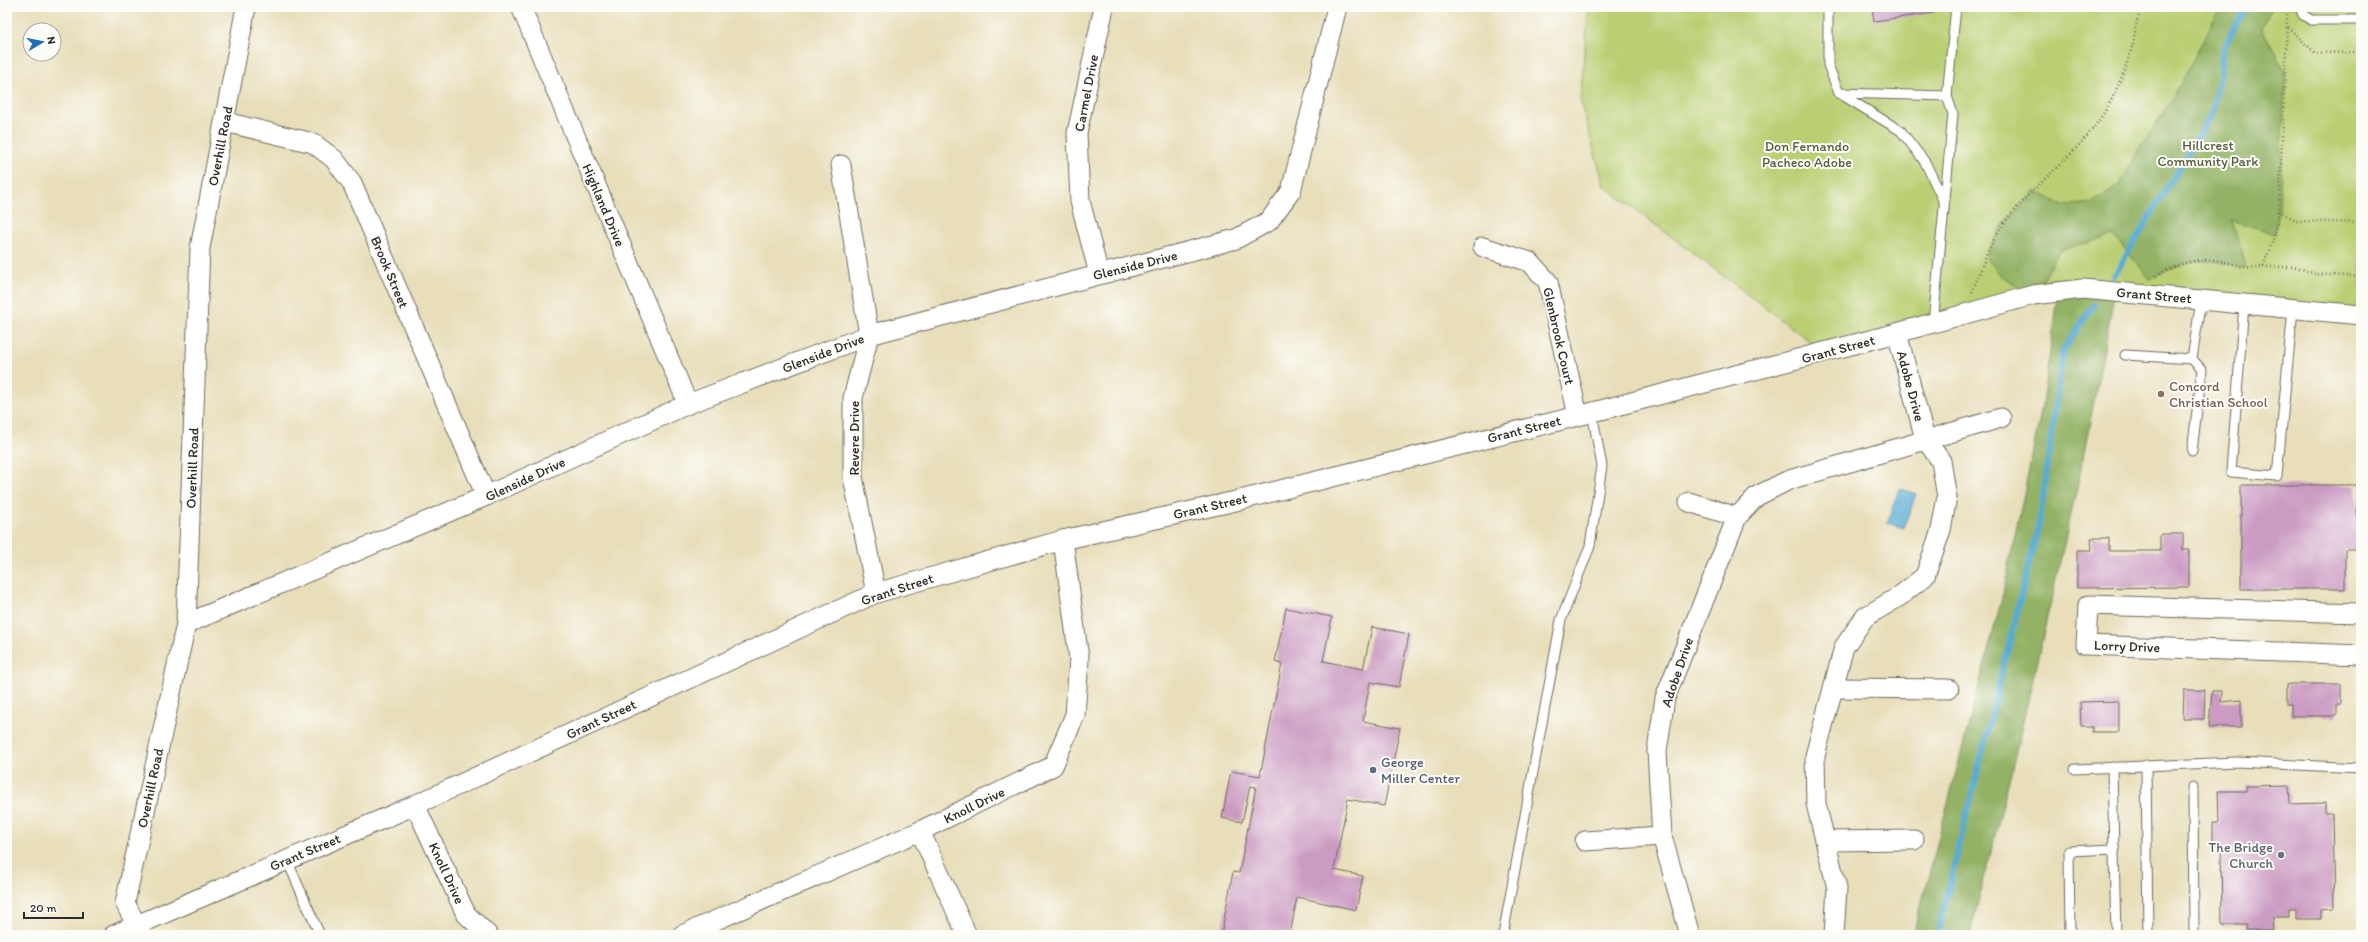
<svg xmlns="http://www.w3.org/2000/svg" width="2368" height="942" font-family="Itim,sans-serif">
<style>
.green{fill:#bacf73;stroke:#727d4f}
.forest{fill:#93b265;stroke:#5f6e48}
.water{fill:#58acd4;stroke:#426c80}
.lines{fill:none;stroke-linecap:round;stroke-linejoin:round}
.stream{stroke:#58acd4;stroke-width:6}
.building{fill:#cb9bc3}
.lane-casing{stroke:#6d6a5d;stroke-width:11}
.street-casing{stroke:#6d6a5d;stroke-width:21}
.path{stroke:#6d6a5d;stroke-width:2.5;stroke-dasharray:1 3;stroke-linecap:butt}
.lane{stroke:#fff;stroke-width:9}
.street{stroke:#fff;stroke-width:19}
.education-dot{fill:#8d6e63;stroke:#fdfcf7;stroke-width:1.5}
.service-dot{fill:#5c6f8a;stroke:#fdfcf7;stroke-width:1.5}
.worship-dot{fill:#6b7280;stroke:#fdfcf7;stroke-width:1.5}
.labels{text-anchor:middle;stroke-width:4;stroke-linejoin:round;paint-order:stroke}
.street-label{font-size:14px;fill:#2b2b2b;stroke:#fdfcf7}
.park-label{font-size:14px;fill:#565c41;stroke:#fdfcf7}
.education-label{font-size:14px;fill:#785e54;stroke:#fdfcf7;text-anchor:start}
.service-label{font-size:14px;fill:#4e5e75;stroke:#fdfcf7;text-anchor:start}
.worship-label{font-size:14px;fill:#5b616d;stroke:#fdfcf7;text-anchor:end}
</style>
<rect width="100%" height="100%" fill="#fdfcf7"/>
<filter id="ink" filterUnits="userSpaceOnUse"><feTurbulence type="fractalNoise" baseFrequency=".025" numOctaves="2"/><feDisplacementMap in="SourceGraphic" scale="8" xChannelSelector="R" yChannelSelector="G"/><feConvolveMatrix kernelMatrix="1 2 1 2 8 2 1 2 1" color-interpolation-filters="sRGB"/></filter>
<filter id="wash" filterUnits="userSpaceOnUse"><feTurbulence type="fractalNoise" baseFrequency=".012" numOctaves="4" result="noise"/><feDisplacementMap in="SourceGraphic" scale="16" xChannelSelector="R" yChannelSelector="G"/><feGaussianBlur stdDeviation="0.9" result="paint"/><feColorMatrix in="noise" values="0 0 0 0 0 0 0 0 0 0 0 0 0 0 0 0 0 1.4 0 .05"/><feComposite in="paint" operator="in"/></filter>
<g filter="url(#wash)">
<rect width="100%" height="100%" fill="#e8deba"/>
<path class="green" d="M1589 7H2361V315L2083 289 1824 352 1604 186 1580 100Z"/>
<g class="forest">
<path d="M2219 7H2271L2262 29 2285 71 2279 211 2275 234 2232 220 2246 269C2204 256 2189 258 2150 279L2114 236 2059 250 2033 295 2001 276 1986 256 2002 226 2035 190 2064 206 2092 203 2120 185 2136 154 2174 96 2219 10Z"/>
<path d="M2059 292H2115L2078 484 2016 752 1970 935H1913L2002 598 2040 417Z"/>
</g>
<path class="water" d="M1899 488 1916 494 1904 528 1887 523Z"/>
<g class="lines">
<g class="stream">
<path d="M2114 276 2213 112 2224 47 2246 7"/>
<path d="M1937 935 2040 519 2063 350 2094 305"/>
</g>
</g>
<g id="blocks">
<g class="building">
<path d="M1872 7H1933L1934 13 1874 21Z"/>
<path d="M2241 485H2357V549H2345V589H2241Z"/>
<path d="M2160 534H2183V550H2189V587L2077 588V550H2092L2091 538H2109V551H2160Z"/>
<path d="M1286 608 1332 617 1323 661 1363 669 1372 627 1409 634 1399 687 1370 682 1363 721 1400 728 1384 806 1348 799 1334 870 1363 876 1356 910 1297 897 1290 935H1221L1233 872 1239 873 1256 787 1250 786 1242 822 1222 818 1231 771 1260 776 1282 664 1275 662Z"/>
<path d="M2291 684H2341V704H2337V716H2291V704H2287V685Z"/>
<path d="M2184 690H2205L2204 719H2183Z"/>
<path d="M2212 691H2222L2221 702 2241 700V727H2209Z"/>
<path d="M2119 701V732H2092V727H2081L2080 702Z"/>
<path d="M2289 785 2290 804 2325 803V813H2332L2334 908 2321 909V919H2296V909H2289V917H2273L2274 930H2246L2247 925H2222L2221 846H2213V822H2219L2218 791H2246V786Z"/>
</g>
</g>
</g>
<g filter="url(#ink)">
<use href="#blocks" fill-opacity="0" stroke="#6d6a5d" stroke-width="1"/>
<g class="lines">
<g class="lane-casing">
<g id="lane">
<path d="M1828 7V65L1839 93"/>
<path d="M2300 7 2303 15 2311 20H2361"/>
<path d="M1944 202 1925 162 1901 131 1839 93 1947 96"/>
<path d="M2244 304 2231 472 2277 476 2293 309"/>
<path d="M1933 323 1953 114 1947 96 1956 7"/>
<path d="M2125 355 2192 359"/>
<path d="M2192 451 2202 370 2192 359 2201 300"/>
<path d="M2146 765 2148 935"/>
<path d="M2112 767 2116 935"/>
<path d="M2075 769 2236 762 2361 768"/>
<path d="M2193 787 2194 935"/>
<path d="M287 860 320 935"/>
<path d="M1503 935 1561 620 1590 546 1602 466 1592 413"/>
<path d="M2070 935 2069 851 2115 849"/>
</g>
</g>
<g class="street-casing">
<g id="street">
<path d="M521 7 688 404"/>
<path d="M225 122 313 143 334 159 352 183 486 496"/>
<path d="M841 165 869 335 853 398V477L876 593"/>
<path d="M1483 247 1530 262 1548 282 1578 416"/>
<path d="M1099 274 1080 201 1077 133 1104 7"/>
<path d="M1689 502 1737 517"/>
<path d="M2361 613 2088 605 2086 645 2361 655"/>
<path d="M186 624 486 496 688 404 869 335 1236 239 1269 221 1291 191 1337 7"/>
<path d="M1834 688 1949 689"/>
<path d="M415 805 466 914 488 935"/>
<path d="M920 831 967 935"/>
<path d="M1585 841 1662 836"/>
<path d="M1826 841 1914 840"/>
<path d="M136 924 125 903 186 624 200 248 246 7"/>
<path d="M114 935 415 805 876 593 1063 540 1240 500 1578 416 1897 333 2033 295 2083 289 2361 315"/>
<path d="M682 935 920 831 1053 766 1075 715 1079 659 1063 540"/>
<path d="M1690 935 1662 836 1657 751 1665 698 1737 517 1757 496 1789 480 2001 418"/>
<path d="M1834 935 1837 888 1816 804 1815 756 1844 647 1865 617 1900 596 1925 576 1941 530 1947 497 1941 461 1925 439 1897 333"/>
</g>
</g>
<g class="path">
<path d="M2287 15V26L2315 53 2361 52"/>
<path d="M2279 211 2297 221 2361 223"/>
<path d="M2263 267H2296L2315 274 2361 277"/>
<path d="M2156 276C2176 265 2198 257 2221 261 2239 265 2243 269 2263 267L2275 234 2279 211 2287 26"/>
<path d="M1972 292C1981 270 1988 246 2002 226 2031 186 2074 158 2102 116 2115 96 2124 73 2131 50 2137 33 2133 25 2143 7"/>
</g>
<use href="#lane" class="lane"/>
<use href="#street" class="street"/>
</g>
</g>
<circle class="education-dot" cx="2161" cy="394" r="4"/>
<circle class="service-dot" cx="1373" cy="770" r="4"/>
<circle class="worship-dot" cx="2281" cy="855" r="4"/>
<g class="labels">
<g class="street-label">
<text transform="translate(1086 93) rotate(-79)" y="5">Carmel Drive</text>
<text transform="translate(220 146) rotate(-79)" y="5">Overhill Road</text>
<text transform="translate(604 205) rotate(67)" y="5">Highland Drive</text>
<text transform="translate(1135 265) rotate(-14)" y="5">Glenside Drive</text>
<text transform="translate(390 272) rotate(67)" y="5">Brook Street</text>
<text transform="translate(2154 295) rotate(5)" y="5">Grant Street</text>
<text transform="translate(1559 336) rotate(77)" y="5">Glenbrook Court</text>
<text transform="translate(1838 349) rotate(-15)" y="5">Grant Street</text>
<text transform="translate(823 353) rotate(-21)" y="5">Glenside Drive</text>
<text transform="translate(1911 386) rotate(75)" y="5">Adobe Drive</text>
<text transform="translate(1524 429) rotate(-14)" y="5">Grant Street</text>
<text transform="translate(854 438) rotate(-90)" y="5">Revere Drive</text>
<text transform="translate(192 468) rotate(-88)" y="5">Overhill Road</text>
<text transform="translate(525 479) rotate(-25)" y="5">Glenside Drive</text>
<text transform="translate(1210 506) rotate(-13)" y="5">Grant Street</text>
<text transform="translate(897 589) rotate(-18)" y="5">Grant Street</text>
<text transform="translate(2127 646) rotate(2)" y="5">Lorry Drive</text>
<text transform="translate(1677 672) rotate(-71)" y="5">Adobe Drive</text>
<text transform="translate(601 719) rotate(-25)" y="5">Grant Street</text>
<text transform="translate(150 788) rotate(-78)" y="5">Overhill Road</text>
<text transform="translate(974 805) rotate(-26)" y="5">Knoll Drive</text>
<text transform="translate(305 852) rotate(-23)" y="5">Grant Street</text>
<text transform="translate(447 873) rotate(65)" y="5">Knoll Drive</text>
</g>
<g class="park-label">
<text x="2208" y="150">Hillcrest<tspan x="2208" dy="16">Community Park</tspan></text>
<text x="1807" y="151">Don Fernando<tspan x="1807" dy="16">Pacheco Adobe</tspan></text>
</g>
<g class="education-label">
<text x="2169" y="391">Concord<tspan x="2169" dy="16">Christian School</tspan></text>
</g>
<g class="service-label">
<text x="1381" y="767">George<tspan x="1381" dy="16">Miller Center</tspan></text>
</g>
<g class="worship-label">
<text x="2273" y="852">The Bridge<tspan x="2273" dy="16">Church</tspan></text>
</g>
</g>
<rect width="2368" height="942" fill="none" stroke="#fdfcf7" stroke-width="24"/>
<g transform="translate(42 42) rotate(80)"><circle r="19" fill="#fdfcf7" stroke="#a9a8a5"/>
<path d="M0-3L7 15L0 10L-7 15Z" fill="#1f6fb2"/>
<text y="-6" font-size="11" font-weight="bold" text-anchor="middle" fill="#2b2b2b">N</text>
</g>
<path d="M24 912v6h59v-6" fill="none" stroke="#2b2b2b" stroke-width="2"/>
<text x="30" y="912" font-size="12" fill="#2b2b2b" stroke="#fdfcf7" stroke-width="3" paint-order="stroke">20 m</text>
</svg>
